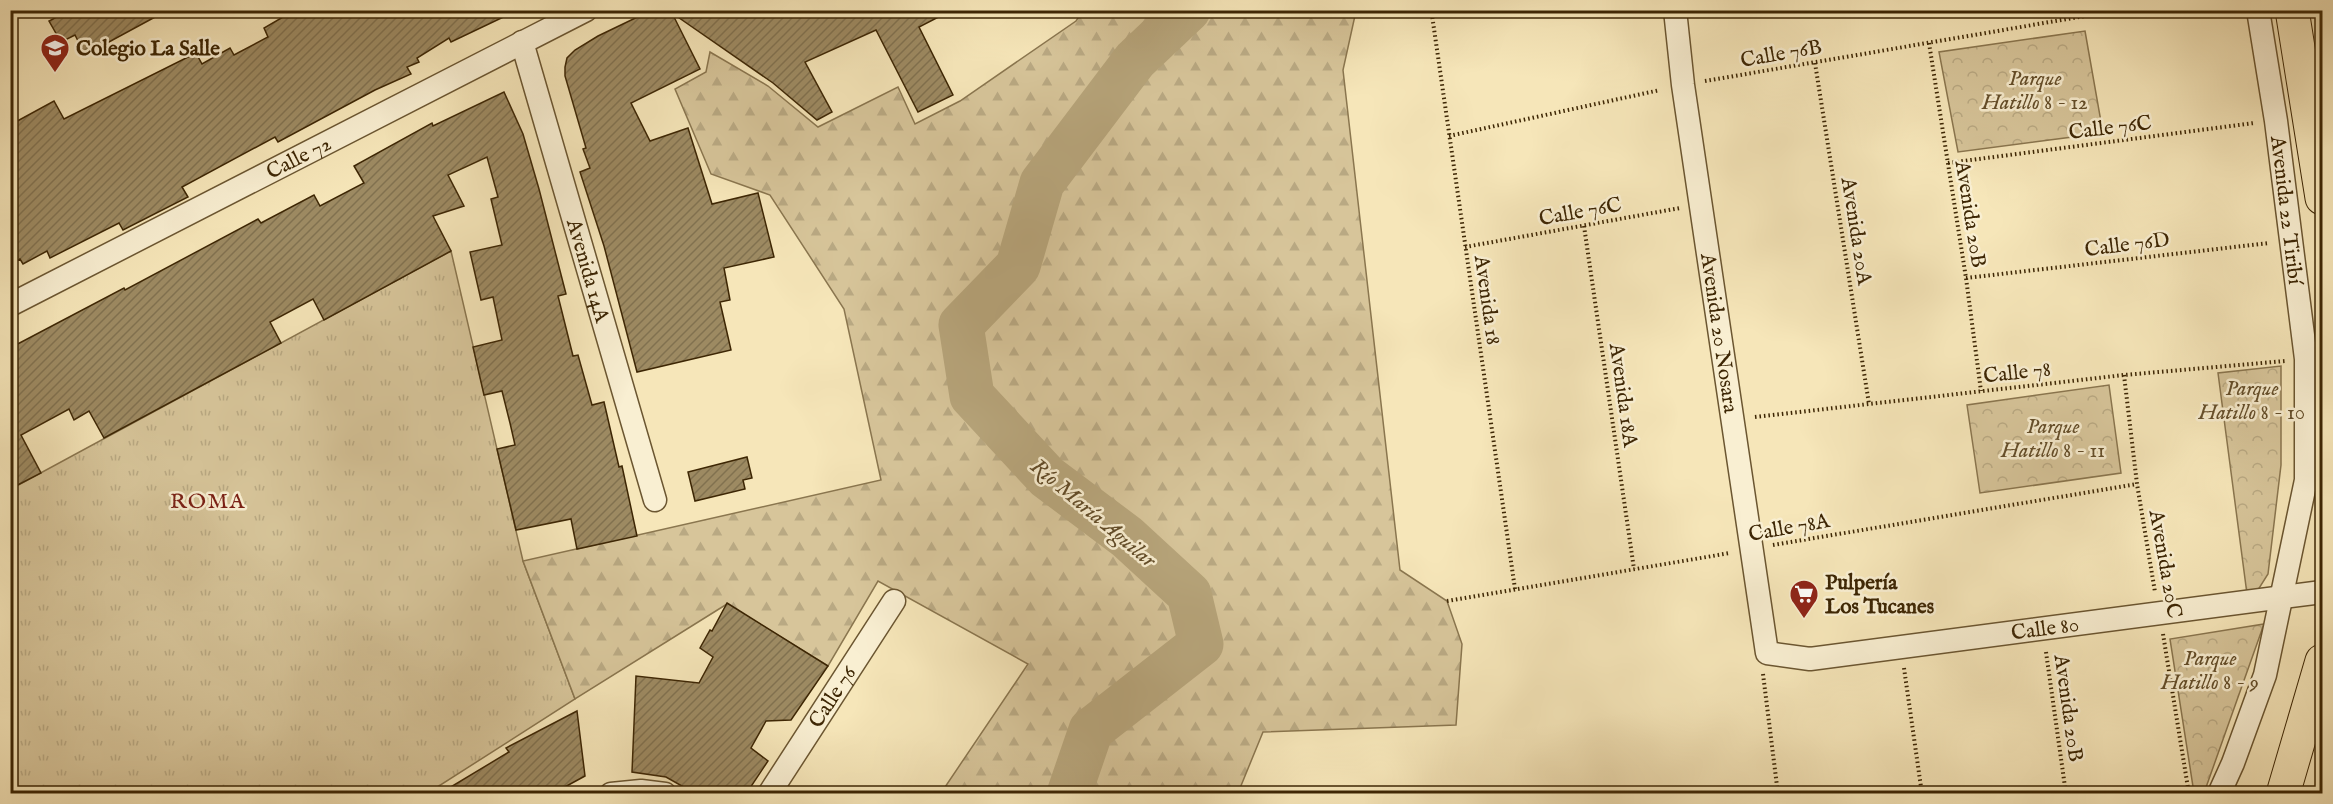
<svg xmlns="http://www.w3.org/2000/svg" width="2333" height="804" font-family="'IM FELL English',serif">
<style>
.grass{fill:url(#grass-tufts);stroke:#8a764f;stroke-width:1.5}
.forest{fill:url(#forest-firs);stroke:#8a764f;stroke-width:1.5}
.park{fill:url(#park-crowns);stroke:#8a764f;stroke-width:1.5}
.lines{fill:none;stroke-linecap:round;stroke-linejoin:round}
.river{stroke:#b7a57b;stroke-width:45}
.building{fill:url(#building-hatch);stroke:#3d2604;stroke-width:1.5}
.street-casing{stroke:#6b5631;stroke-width:25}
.highway-casing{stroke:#3d2604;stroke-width:35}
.path{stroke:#3d2604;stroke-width:4;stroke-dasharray:1.5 3;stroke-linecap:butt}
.street{stroke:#f9efd2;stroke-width:22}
.highway{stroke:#f6e6b9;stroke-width:33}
.labels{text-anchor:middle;stroke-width:5;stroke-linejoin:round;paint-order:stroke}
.poi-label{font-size:21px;font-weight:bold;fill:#3d2604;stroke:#f9efd2;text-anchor:start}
.street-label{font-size:21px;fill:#3d2604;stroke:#f9efd2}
.park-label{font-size:21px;font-style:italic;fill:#644e2a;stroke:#f9efd2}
.neighbourhood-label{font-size:22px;letter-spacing:1.5px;fill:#7a1f14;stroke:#f9efd2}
.water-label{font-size:22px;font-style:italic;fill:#624c28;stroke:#f9efd2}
</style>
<defs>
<pattern id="grass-tufts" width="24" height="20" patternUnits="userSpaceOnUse" patternTransform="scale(1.5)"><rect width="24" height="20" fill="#d7c59a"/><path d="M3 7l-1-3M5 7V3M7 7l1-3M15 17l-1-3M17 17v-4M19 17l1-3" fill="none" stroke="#b9a983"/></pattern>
<pattern id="forest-firs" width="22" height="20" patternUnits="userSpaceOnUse" patternTransform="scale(1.5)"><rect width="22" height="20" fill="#d7c59a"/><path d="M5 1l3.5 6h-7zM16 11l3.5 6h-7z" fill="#b9a983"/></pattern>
<pattern id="park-crowns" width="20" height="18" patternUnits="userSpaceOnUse" patternTransform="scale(1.5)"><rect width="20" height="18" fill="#d7c59a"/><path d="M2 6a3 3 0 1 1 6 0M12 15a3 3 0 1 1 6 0" fill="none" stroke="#b9a983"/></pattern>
<pattern id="building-hatch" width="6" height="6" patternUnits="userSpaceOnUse" patternTransform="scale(1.5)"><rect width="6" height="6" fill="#9d8a62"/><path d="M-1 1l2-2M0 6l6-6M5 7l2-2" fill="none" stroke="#81714f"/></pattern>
</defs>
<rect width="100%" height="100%" fill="#f6e6b9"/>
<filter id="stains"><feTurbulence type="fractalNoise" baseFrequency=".00333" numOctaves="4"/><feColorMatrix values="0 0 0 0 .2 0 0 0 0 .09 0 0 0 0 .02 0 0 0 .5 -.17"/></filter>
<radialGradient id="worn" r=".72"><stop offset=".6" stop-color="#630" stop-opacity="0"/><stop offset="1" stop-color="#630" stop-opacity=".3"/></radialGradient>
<path class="grass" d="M451 251 523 561 575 699 428 793 11 794V489Z"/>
<path class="forest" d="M1083 11H1356L1343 70 1400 570 1447 601 1462 644 1456 725 1263 732 1238 793H941L1028 664 878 581 828 666 727 604 575 699 523 561 881 480 844 309 770 195 711 174 675 89 706 72 710 52 768 86 818 127 898 87 915 124 960 101 1076 21Z"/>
<g class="park">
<path d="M2085 31 2103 133 1958 152 1939 52Z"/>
<path d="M2281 366V465L2268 574 2258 590 2247 594 2218 373Z"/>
<path d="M2109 385 2121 473 1980 493 1967 405Z"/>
<path d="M2264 624 2204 793H2194L2170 639Z"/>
</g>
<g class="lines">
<path class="river" d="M1069 794 1091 730 1201 644 1189 594 1127 537 1047 477 972 396 961 325 1018 266 1042 183 1135 60 1188 10"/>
</g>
<g class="building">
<path d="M70 10H168L85 55 75 35 61 42 49 21Z"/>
<path d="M295 10H518L451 42 449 38 417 58 419 62 407 67 411 74 375 90 278 142 275 137 182 187 188 197 123 230 119 223 50 258 47 251 23 264 20 259 10 264V125L54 101 64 119 196 53 202 64 230 48 234 55 268 37 264 28Z"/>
<path d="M652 10H952L919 27 953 95 918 112 876 30 805 62 832 112 817 120 773 83 672 13 700 69 631 103 650 141 688 128 712 204 758 193 774 257 724 268 730 300 720 302 731 350 637 372 604 246 580 172 590 168 583 149 586 148 565 76V67L567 58 575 50 598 36Z"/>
<path d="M504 92 523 134 539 189 566 294 558 296 573 356 578 355 592 405 604 402 619 467 622 466 637 536 577 549 571 519 516 530 497 449 515 445 510 423 502 391 484 395 473 347 502 340 493 297 481 300 470 252 502 245 491 199 498 197 487 157 448 175 464 206 433 216 451 251 324 320 313 299 270 322 281 343 104 438 89 411 74 420 69 409 21 435 41 473 10 489V348L124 288 125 290 258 219 261 223 314 195 320 206 364 183 354 166 432 123 433 126Z"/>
<path d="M747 457 752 478 743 480 745 489 695 501 688 472Z"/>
<path d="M727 603 828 666 791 720 766 721 751 748 768 761 746 794H696L666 777 632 772 636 676 699 683 713 657 700 648 710 630 712 631Z"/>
<path d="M577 711 585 776 552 794H439L509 752 506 748Z"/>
</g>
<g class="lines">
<g class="street-casing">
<g id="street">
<path id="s1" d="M1675 10 1683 85 1767 653 1810 659 2322 592"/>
<path id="s2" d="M522 42 655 500"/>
<path id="s3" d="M10 305 586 10"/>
<path d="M611 794 641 791 665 794"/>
<path id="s4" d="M769 794 894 601"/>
<path d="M2219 794 2233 763 2265 675 2306 480V359L2276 121 2258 10"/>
</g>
</g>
<g class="highway-casing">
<g id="highway">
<path d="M2292 10 2322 198"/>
<path d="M2283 794 2322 661"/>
</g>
</g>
<g class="path">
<path d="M1456 10 1432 15 1515 589"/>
<path d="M2069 10 2070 19"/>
<path d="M1929 43 1966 278 1981 391"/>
<path d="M1815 63 1869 404"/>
<path d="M1705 81 2120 10"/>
<path d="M1449 136 1660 90"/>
<path d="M1948 163 2254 123"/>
<path d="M1584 226 1634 569"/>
<path d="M1465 247 1680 208"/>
<path d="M1966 278 2269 243"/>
<path d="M2124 375 2137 484 2155 592"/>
<path d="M1755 417 2124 375 2285 361"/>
<path d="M1773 545 2137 484"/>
<path d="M1447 601 1730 553"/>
<path d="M2163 634 2189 794"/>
<path d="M2046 652 2066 794"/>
<path d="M1904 668 1922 794"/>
<path d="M1763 674 1778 794"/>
</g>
<use href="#street" class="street"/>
<use href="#highway" class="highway"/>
</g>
<defs>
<g id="school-pin" transform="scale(1.5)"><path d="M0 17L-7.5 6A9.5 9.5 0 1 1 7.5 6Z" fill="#8f2418" stroke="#f9efd2"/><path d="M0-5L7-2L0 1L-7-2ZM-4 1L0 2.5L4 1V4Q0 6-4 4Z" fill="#fff"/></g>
<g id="supermarket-pin" transform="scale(1.5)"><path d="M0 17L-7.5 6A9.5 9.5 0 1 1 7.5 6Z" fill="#8f2418" stroke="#f9efd2"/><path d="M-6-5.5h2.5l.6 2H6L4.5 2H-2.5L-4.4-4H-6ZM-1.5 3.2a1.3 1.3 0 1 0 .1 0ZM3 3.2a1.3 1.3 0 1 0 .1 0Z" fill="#fff"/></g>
</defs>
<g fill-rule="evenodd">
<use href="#school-pin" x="55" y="48"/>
<use href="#supermarket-pin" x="1804" y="594"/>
</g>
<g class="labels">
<g class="poi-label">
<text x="76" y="55">Colegio La Salle</text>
<text x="1825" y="589">Pulpería<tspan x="1825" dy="24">Los Tucanes</tspan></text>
</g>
<g class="street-label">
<text transform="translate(1781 53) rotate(-10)" y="7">Calle 76B</text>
<text transform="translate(2110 127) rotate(-7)" y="7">Calle 76C</text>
<text dy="7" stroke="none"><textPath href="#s3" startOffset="324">Calle 72</textPath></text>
<text transform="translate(2287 210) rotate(83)" y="7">Avenida 22 Tiribí</text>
<text transform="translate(1580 211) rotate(-10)" y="7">Calle 76C</text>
<text transform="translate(1971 214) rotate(81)" y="7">Avenida 20B</text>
<text transform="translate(1857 231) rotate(81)" y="7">Avenida 20A</text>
<text transform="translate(2127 244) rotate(-7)" y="7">Calle 76D</text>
<text dy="7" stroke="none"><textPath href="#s2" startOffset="238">Avenida 14A</textPath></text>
<text transform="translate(1488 300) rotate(82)" y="7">Avenida 18</text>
<text dy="7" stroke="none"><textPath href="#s1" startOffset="326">Avenida 20 Nosara</textPath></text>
<text transform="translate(2017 372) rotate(-6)" y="7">Calle 78</text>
<text transform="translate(1624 395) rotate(82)" y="7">Avenida 18A</text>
<text transform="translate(1789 527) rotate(-10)" y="7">Calle 78A</text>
<text transform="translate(2166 564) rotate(80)" y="7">Avenida 20C</text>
<text dy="7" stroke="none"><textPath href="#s1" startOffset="930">Calle 80</textPath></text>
<text dy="7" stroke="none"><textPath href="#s4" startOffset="116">Calle 76</textPath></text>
<text transform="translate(2069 708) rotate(82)" y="7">Avenida 20B</text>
</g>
<g class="park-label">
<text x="2035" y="85">Parque<tspan x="2035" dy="24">Hatillo 8 - 12</tspan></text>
<text x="2252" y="395">Parque<tspan x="2252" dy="24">Hatillo 8 - 10</tspan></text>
<text x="2053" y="433">Parque<tspan x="2053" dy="24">Hatillo 8 - 11</tspan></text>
<text x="2210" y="665">Parque<tspan x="2210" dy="24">Hatillo 8 - 9</tspan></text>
</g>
<g class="neighbourhood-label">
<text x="208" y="508">ROMA</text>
</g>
<g class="water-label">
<text transform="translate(1094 512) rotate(40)" y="8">Río María Aguilar</text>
</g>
</g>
<rect width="2333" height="804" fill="none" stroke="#f6e6b9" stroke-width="36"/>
<rect x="12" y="12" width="2309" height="780" fill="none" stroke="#3d2604" stroke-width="3"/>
<rect x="18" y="18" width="2297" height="768" fill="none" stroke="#3d2604" stroke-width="1.5"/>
<rect width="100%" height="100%" filter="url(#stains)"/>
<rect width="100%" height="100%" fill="url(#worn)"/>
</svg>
